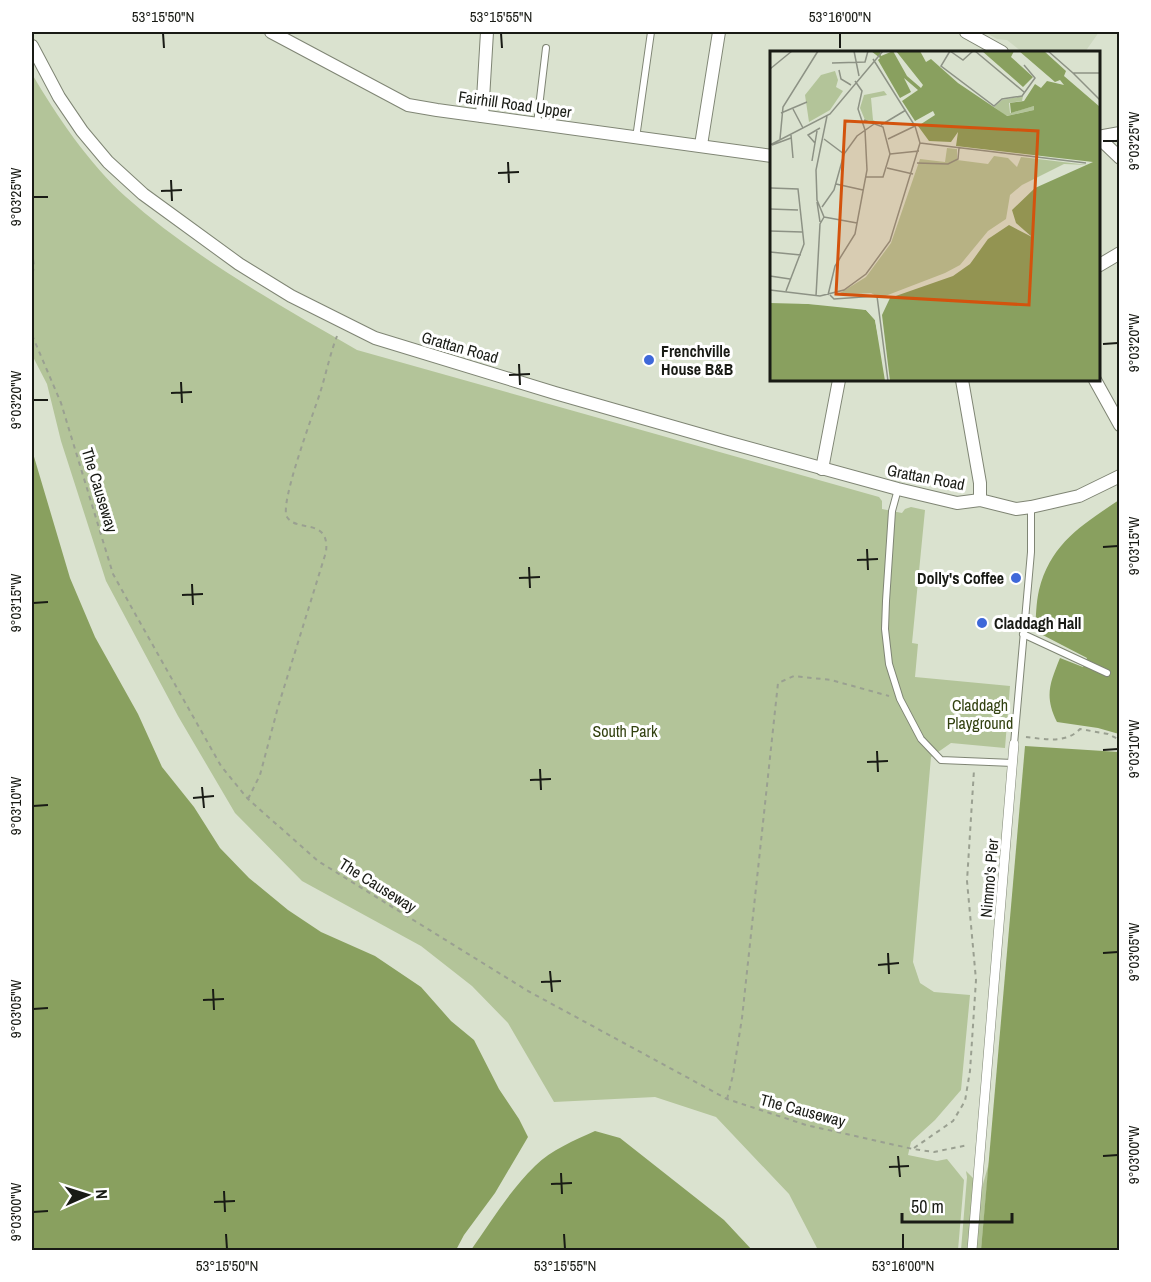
<svg xmlns="http://www.w3.org/2000/svg" width="1151" height="1282" font-family="'Archivo Narrow',sans-serif">
<style>
.built{fill:#cdd8bf}
.green{fill:#b3c499}
.water{fill:#89a05f}
.lines{fill:none;stroke-linecap:round;stroke-linejoin:round}
.service-casing{stroke:#7f8574;stroke-width:8}
.pedestrian-casing{stroke:#7f8574;stroke-width:10}
.minor-casing{stroke:#7f8574;stroke-width:14}
.path{stroke:#9aa091;stroke-width:2;stroke-dasharray:4.5 4.5;stroke-linecap:butt}
.service{stroke:#fff;stroke-width:6}
.pedestrian{stroke:#fff;stroke-width:9}
.minor{stroke:#fff;stroke-width:12}
.ticks{fill:none;stroke:#191b15;stroke-width:2}
.poi-dot{fill:#3e68d9;stroke:#fff;stroke-width:2}
.labels{text-anchor:middle;stroke-width:6;stroke-linejoin:round;paint-order:stroke}
.street-label{font-size:16px;fill:#191b15;stroke:#fff}
.poi-label{font-size:16px;font-weight:bold;fill:#191b15;stroke:#fff;text-anchor:start}
.park-label{font-size:16px;fill:#324110;stroke:#fff}
.inset-road{fill:none;stroke:#8d9285;stroke-width:1.5}
.view{fill:#d3530d;fill-opacity:0.15;stroke:#d3530d;stroke-width:3}
.inset-edge{fill:none;stroke:#191b15;stroke-width:3}
.neatline{fill:none;stroke:#191b15;stroke-width:2}
.ticks-label{font-size:15px;text-anchor:middle;fill:#191b15}
</style>
<rect width="100%" height="100%" fill="#dae2cf"/>
<path class="built" d="M985 32H1099L1085 52H1022L1007 40 997 39Z"/>
<g class="green">
<path d="M32 74C56 115 90 165 126 197 195 258 277 304 357 350L879 497 882 501V509L902 513 905 509 911 507 925 510 912 643 918 644 915 677 1010 686 1005 748 951 743 931 757 913 962 920 983 934 992 970 995 961 1090 935 1120 911 1142 908 1155 937 1161 947 1159 964 1180 958 1250H818L789 1194 716 1117 655 1097 554 1102 508 1023 472 986 421 946 302 881 235 813 178 716 106 581 61 441 47 384 32 355Z"/>
<path d="M989 1163 981 1250H975L981 1191Z"/>
<path d="M966 1171 974 1179 968 1250H961L967 1177Z"/>
</g>
<g class="water">
<path d="M32 450 70 578 95 637 138 714 162 767 194 807 220 848 249 878 288 910 321 932 375 956 421 987 451 1021 474 1040 499 1089 519 1119 528 1137 495 1193 464 1235 456 1250H32Z"/>
<path d="M1119 500V734L1098 728 1057 722C1044 696 1050 683 1060 658L1083 667 1087 658 1035 631C1036 618 1036 603 1039 590 1051 543 1082 525 1119 500Z"/>
<path d="M1025 746 1119 752V1250H981Z"/>
<path d="M595 1131 620 1138 724 1220 752 1250H471C491 1222 510 1190 535 1166 551 1150 575 1140 595 1131Z"/>
</g>
<g class="lines">
<g class="service-casing">
<g id="service">
<path d="M537 124 546 48"/>
<path d="M636 138 651 32"/>
<path d="M898 489 892 511 886 601 885 629 889 664 900 699 921 739 941 760 1013 763"/>
<path d="M1023 634 1107 673"/>
<path d="M1014 744 1031 552V507"/>
</g>
</g>
<g class="pedestrian-casing">
<path id="pedestrian" d="M972 1250 1014 744"/>
</g>
<g class="minor-casing">
<g id="minor">
<path d="M271 32 408 105 437 110 772 156"/>
<path d="M966 32 1002 52"/>
<path d="M32 46 59 97 82 131 108 162 143 194 239 264 291 296 375 338 555 393 723 441 898 489 957 503 980 500 1016 509 1031 507 1079 496 1120 476"/>
<path d="M482 116 487 32"/>
<path d="M1098 137 1120 158"/>
<path d="M1098 137 1120 133"/>
<path d="M701 145 719 32"/>
<path d="M1098 266 1120 253"/>
<path d="M962 380 980 483V500"/>
<path d="M1095 380 1120 425"/>
<path d="M822 469 839 380"/>
</g>
</g>
<g class="path">
<path d="M32 251 34 266 32 277"/>
<path d="M32 335 61 403 113 574 133 610 221 766 248 799 318 861 528 991 727 1099 806 1125 913 1149 934 1152 968 1145"/>
<path d="M1026 737C1044 739 1066 744 1080 729L1108 734 1120 740"/>
<path d="M248 799 260 775 278 707 326 552C330 517 297 533 287 517 279 504 314 412 320 393 326 374 330 354 337 336"/>
<path d="M727 1099 733 1075 742 1018 778 683 794 676 831 680 889 696"/>
<path d="M914 1148 953 1121 965 1101 970 1071 976 980 967 881 974 770"/>
</g>
<use href="#service" class="service"/>
<use href="#pedestrian" class="pedestrian"/>
<use href="#minor" class="minor"/>
</g>
<path class="ticks" d="M163 33 164 48M501 33 502 48M840 33V48M1103 141H1118M508 162 509 183M498 173 519 172M171 180 172 201M161 191 182 190M33 197H48M1103 344 1118 343M519 364 520 385M509 375 530 374M181 382 182 403M171 393 192 392M33 400H48M1103 547 1118 546M867 549 868 570M857 560 878 559M529 567 530 588M519 578 540 577M192 584 193 605M182 595 203 594M33 603 48 602M1103 750 1118 749M877 751 878 772M867 762 888 761M540 769 541 790M530 780 551 779M202 787 204 808M193 798 214 796M33 806 48 805M888 953 889 974M1103 953 1118 952M878 965 899 963M550 971 552 992M541 982 561 981M213 989 214 1010M203 1000 224 999M33 1009 48 1008M898 1156 900 1177M1103 1156 1118 1155M889 1167 909 1166M561 1173 562 1194M551 1184 572 1183M224 1191 225 1212M214 1202 235 1201M33 1212 48 1211M226 1234 227 1249M564 1234 565 1249M903 1234V1249"/>
<g class="poi-dot">
<circle cx="649" cy="360" r="6"/>
<circle cx="1016" cy="578" r="6"/>
<circle cx="982" cy="623" r="6"/>
</g>
<g class="labels">
<g class="street-label">
<text transform="translate(515 104) rotate(8)" y="6">Fairhill Road Upper</text>
<text transform="translate(460 347) rotate(16)" y="6">Grattan Road</text>
<text transform="translate(926 477) rotate(11)" y="6">Grattan Road</text>
<text transform="translate(100 490) rotate(73)" y="6">The Causeway</text>
<text transform="translate(989 878) rotate(-85)" y="6">Nimmo's Pier</text>
<text transform="translate(378 885) rotate(32)" y="6">The Causeway</text>
<text transform="translate(803 1110) rotate(15)" y="6">The Causeway</text>
</g>
<g class="poi-label">
<text x="661" y="357">Frenchville<tspan x="661" dy="18">House B&amp;B</tspan></text>
<text x="1004" y="584" text-anchor="end">Dolly's Coffee</text>
<text x="994" y="629">Claddagh Hall</text>
</g>
<g class="park-label">
<text x="980" y="711">Claddagh<tspan x="980" dy="18">Playground</tspan></text>
<text x="625" y="737">South Park</text>
</g>
</g>
<g transform="translate(770 51)">
<rect width="330" height="330" fill="#dae2cf"/>
<path d="M65 20 68 29 66 36 73 40 60 59 39 71 35 44 51 24ZM114 40 117 44 101 47 103 69 107 71 95 69 90 57 94 44ZM253 45 252 50 239 52 240 62 264 55V59L236 65 224 56 232 49ZM177 97 187 98V109L218 113 224 105 238 107 247 116 251 106 318 114 294 113 252 134 240 144 236 168 218 180 190 214 175 222 110 247 101 242 67 244 96 226 121 192 150 108 175 111Z" fill="#b3c499"/>
<path d="M101 0H110L111 5 123 0 137 25 151 37 153 34 126 0H150L156 11 161 8 188 32 237 65 264 59V55L241 62 240 52 254 50 265 33 271 37 277 30 294 34 290 29 285 31 249 0H274L296 20 294 25 330 56V330H120L112 264 120 247 183 225 200 213 218 188 239 174 262 186 246 172 242 159 265 137 323 111 186 95 188 81 181 91 159 90 148 75 165 64 163 60 145 70 132 50 148 39 134 27 141 41 130 47 108 9 110 7ZM212 0H244L241 6 263 26 253 36ZM0 252 76 254 96 259 105 269 115 330H0Z" fill="#89a05f"/>
<path d="M0 249 76 251 98 257 107 267 117 330 105 269 96 259Z" fill="#dae2cf"/>
<path class="inset-road" d="M84 0 89 25M180 0 171 15 224 55 232 48 252 45 265 27 254 14M180 0 193 9 203 0M205 0 254 41M278 0 303 22H330M62 12 95 11 98 0M0 18 22 0M69 19 71 28 81 34M303 22 330 49M23 58 33 77M11 62 37 51M94 69 113 76 120 103 113 126H96M111 74 136 59M47 80 45 92 38 84 50 77M21 84 23 107M10 88 13 56 48 0M54 88 74 103M118 88 145 75M150 92 316 112M0 94 60 63 113 0M2 94 21 87M120 103 149 100M42 110 45 92M147 112 178 113 188 108 189 97M117 117 143 123M66 133 93 139M1 137 28 138 34 193 16 240M47 151 50 171M52 156 64 139 74 103 87 85 104 73M0 158 28 159M54 166 87 172M0 180 32 181M0 201 31 204M0 225 20 228M0 239 50 245 74 239 96 223 120 190 150 92 145 75 103 8M58 244 65 215 85 183 97 119 95 79 88 58 92 40 85 30M60 244 64 248 107 245 118 330M46 245 50 173 54 166 47 149 46 119 57 65"/>
<path class="view" d="M75 70 268 80 259 254 66 243Z"/>
<rect width="330" height="330" class="inset-edge"/>
</g>
<rect width="1151" height="1282" fill="none" stroke="#ffffff" stroke-width="66"/>
<g transform="translate(87 1195) rotate(87)" stroke="#ffffff" stroke-width="4.5" paint-order="stroke">
<path d="M0-4.5L10 22L0 15L-10 22Z" fill="#191b15"/>
<text y="-9" font-size="16" font-weight="bold" text-anchor="middle" fill="#191b15">N</text>
</g>
<path d="M902 1213v9h110v-9" fill="none" stroke="#191b15" stroke-width="3"/>
<text x="911" y="1213" font-size="18" fill="#191b15" stroke="#ffffff" stroke-width="4.5" paint-order="stroke">50 m</text>
<rect x="33" y="33" width="1085" height="1216" class="neatline"/>
<g class="ticks-label">
<text x="163" y="22">53°15'50"N</text>
<text x="501" y="22">53°15'55"N</text>
<text x="840" y="22">53°16'00"N</text>
<text transform="translate(1134 141) rotate(-90)" y="5">9°03'25"W</text>
<text transform="translate(16 197) rotate(-90)" y="5">9°03'25"W</text>
<text transform="translate(1134 343) rotate(-90)" y="5">9°03'20"W</text>
<text transform="translate(16 400) rotate(-90)" y="5">9°03'20"W</text>
<text transform="translate(1134 546) rotate(-90)" y="5">9°03'15"W</text>
<text transform="translate(16 603) rotate(-90)" y="5">9°03'15"W</text>
<text transform="translate(1134 749) rotate(-90)" y="5">9°03'10"W</text>
<text transform="translate(16 806) rotate(-90)" y="5">9°03'10"W</text>
<text transform="translate(1134 952) rotate(-90)" y="5">9°03'05"W</text>
<text transform="translate(16 1009) rotate(-90)" y="5">9°03'05"W</text>
<text transform="translate(1134 1155) rotate(-90)" y="5">9°03'00"W</text>
<text transform="translate(16 1212) rotate(-90)" y="5">9°03'00"W</text>
<text x="227" y="1271">53°15'50"N</text>
<text x="565" y="1271">53°15'55"N</text>
<text x="903" y="1271">53°16'00"N</text>
</g>
</svg>
